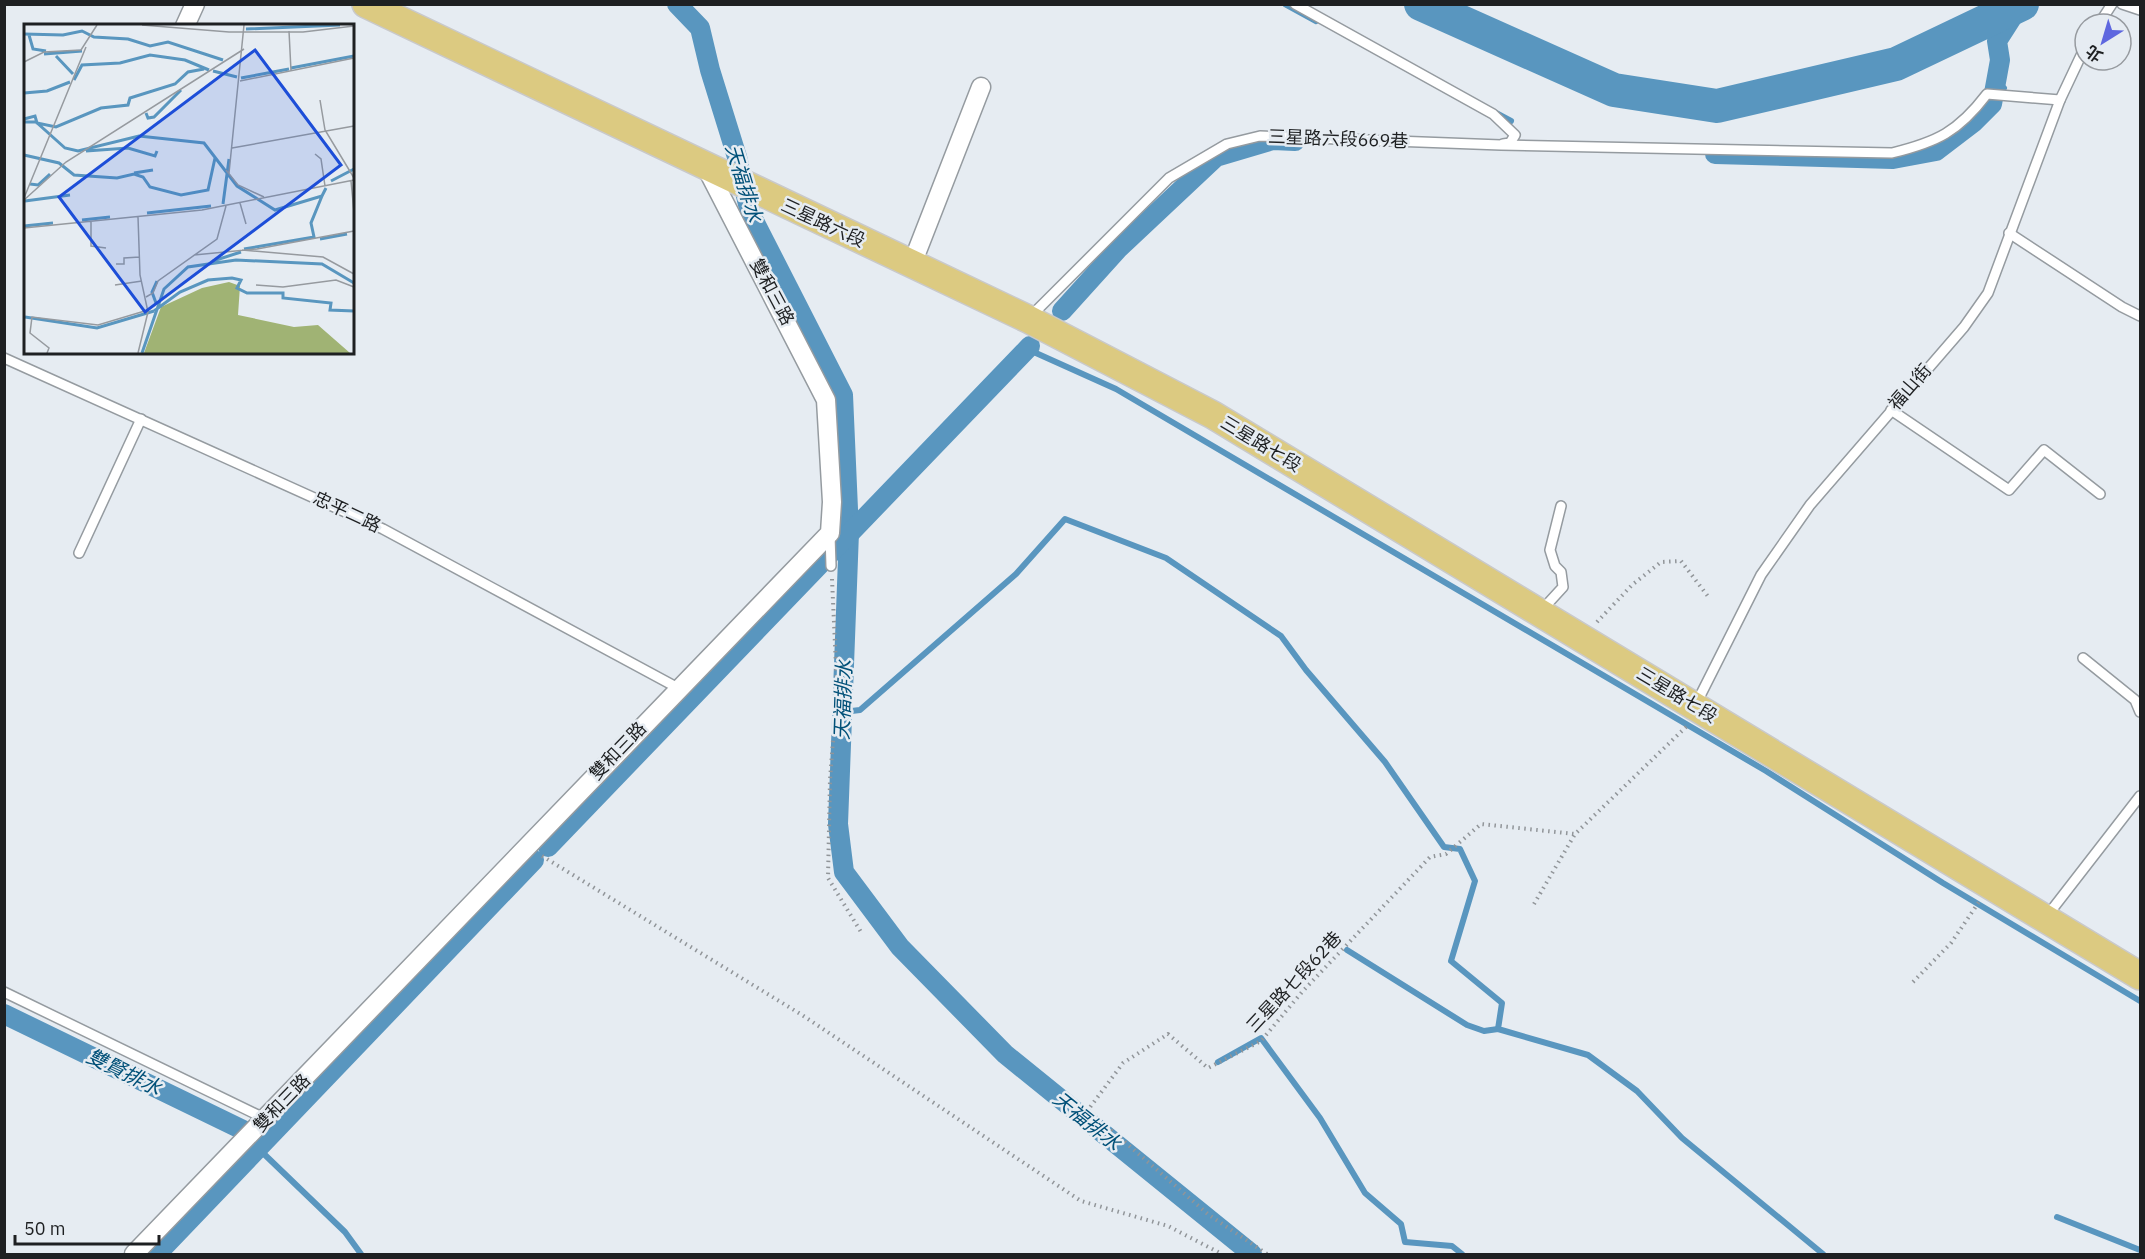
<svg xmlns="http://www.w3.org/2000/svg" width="2145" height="1259" font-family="'IBM Plex Sans','Noto Sans TC',sans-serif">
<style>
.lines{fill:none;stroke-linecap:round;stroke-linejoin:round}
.stream{stroke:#5996bf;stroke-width:6}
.canal{stroke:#5996bf;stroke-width:20}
.river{stroke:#5996bf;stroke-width:34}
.lane-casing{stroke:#959ba0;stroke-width:12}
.street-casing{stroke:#959ba0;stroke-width:21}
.primary-casing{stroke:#c9c9ca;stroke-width:30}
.path{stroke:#919599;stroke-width:4;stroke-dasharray:1.5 4.5;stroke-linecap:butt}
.lane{stroke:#fff;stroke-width:9}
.street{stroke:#fff;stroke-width:18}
.primary{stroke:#dcca81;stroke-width:27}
.labels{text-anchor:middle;stroke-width:5;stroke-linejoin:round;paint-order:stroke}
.street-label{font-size:18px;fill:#1e2022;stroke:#e6ecf2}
.water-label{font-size:20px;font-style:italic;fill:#005078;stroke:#e6ecf2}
.inset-river{fill:none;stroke:#5996bf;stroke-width:3}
.inset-road{fill:none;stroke:#969a9f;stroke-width:1.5}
.view{fill:#1d4ed8;fill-opacity:0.15;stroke:#1d4ed8;stroke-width:3}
.inset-edge{fill:none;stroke:#1e2022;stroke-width:3}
</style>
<rect width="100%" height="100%" fill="#e6ecf2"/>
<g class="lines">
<g class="stream">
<path d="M1285 4 1316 21"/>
<path d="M1998 83 2004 88"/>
<path d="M1496 113 1511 121"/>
<path d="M1027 349 1116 389 1766 771 1943 883 2140 1001"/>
<path d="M843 712 860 710 1016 574 1065 519 1166 558 1281 636 1306 670 1385 762 1444 847 1460 849 1475 881 1451 961 1502 1003 1498 1029 1588 1055 1637 1091 1682 1138 1823 1254"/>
<path d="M1347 950 1467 1025 1484 1031 1498 1029"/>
<path d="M1218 1062 1261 1038 1320 1118 1365 1193 1401 1224 1405 1242 1452 1246 1462 1254"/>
<path d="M264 1154 345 1232 361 1254"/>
<path d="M2057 1217 2140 1250"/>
</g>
<g class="canal">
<path d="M677 4 700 28 710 70 737 157 750 213 843 395 849 532 838 824 844 872 900 947 1005 1054 1252 1254"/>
<path d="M1715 154 1893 159 1936 151 1974 122 1992 104 2000 60 1997 41 2020 5"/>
<path d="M1062 311 1118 249 1216 157 1273 140 1295 141"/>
<path d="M548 847 1030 346"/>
<path d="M4 1014 243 1130"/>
<path d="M157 1254 534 860"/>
</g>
<path class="river" d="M1421 4 1614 90 1717 106 1896 64 2022 4"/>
<g class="lane-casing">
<g id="lane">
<path d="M1295 4 1493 114 1515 135 1510 143 1503 144"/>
<path d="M2122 4 2140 10"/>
<path d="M2099 24 2112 4"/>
<path d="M2009 233 2122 307 2140 316"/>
<path d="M1030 317 1169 178 1227 144 1260 136 1501 145 1892 153C1937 142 1958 132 1987 94L2060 100"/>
<path d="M4 358 383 529 678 688"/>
<path d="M1891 410 2009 490 2044 450 2100 494"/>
<path d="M830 535 831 566"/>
<path d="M79 553 141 419"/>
<path d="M1541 611 1563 587 1561 572 1555 566 1550 550 1561 506"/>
<path d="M2083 658 2135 700 2140 712"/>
<path d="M1696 704 1761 575 1810 505 1964 327 1988 293 2060 100 2085 47"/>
<path d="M2047 916 2140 796"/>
<path d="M4 992 266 1119"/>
</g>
</g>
<g class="street-casing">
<g id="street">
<path d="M185 26 195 4"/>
<path d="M912 264 981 87"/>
<path d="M134 1254 830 533 832 502 826 400 707 169"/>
</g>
</g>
<g class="primary-casing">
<path id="primary" d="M366 4 1028 319 1213 415 2140 976"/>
</g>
<g class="path">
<path d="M832 579 837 688 830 780 828 878 861 932"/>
<path d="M1597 622 1632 585 1661 562 1681 561 1710 599"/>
<path d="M542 856 802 1015 1081 1201 1168 1226 1222 1254"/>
<path d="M1534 904 1575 834"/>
<path d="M1913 982 1951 943 1979 902"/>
<path d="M1267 1254 1209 1215 1088 1110 1123 1063 1168 1034 1208 1068 1261 1041 1302 992 1430 857 1446 854 1481 824 1575 834 1687 726"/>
</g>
<use href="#lane" class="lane"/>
<use href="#street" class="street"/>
<use href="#primary" class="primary"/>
</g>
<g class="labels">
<g class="street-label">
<text transform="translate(1338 139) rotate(2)" y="6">三星路六段669巷</text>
<text transform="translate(823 223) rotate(25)" y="6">三星路六段</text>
<text transform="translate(772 292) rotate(62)" y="6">雙和三路</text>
<text transform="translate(1910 387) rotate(-49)" y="6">福山街</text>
<text transform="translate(1261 444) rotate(31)" y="6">三星路七段</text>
<text transform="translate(347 512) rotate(25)" y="6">忠平二路</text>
<text transform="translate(1677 695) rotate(31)" y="6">三星路七段</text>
<text transform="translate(618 751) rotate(-46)" y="6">雙和三路</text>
<text transform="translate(1294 982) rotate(-47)" y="6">三星路七段62巷</text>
<text transform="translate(282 1103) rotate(-46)" y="6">雙和三路</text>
</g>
<g class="water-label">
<text transform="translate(744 183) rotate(73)" y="7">天福排水</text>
<text transform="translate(843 700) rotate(-88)" y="7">天福排水</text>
<text transform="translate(124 1072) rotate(26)" y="7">雙賢排水</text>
<text transform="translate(1087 1121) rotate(39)" y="7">天福排水</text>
</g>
</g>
<g transform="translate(24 24)">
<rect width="330" height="330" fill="#e6ecf2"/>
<path d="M205 258 216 262 214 291 270 303 294 301 326 329H120L137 283 178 264Z" fill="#a0b374"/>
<path class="inset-river" d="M222 5 316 1M0 10 39 11 58 7 70 13 104 15 126 22 144 18 199 36M5 11 9 25 22 27M20 30 58 27M32 32 49 50M267 44 330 32M189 47 213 53M217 54 265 45M50 56 58 41 96 39 126 31 161 36 185 46M0 69 23 67 46 58M122 89 124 94 130 93 157 66M0 95 11 92 13 99 32 103 77 84 104 81 106 74 151 60 164 48 180 45M0 98H12L41 124 54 127 115 112 180 119 213 162 251 186 298 172 302 164M62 127 104 124 131 132 133 127M0 131 35 139 50 151 93 154 110 150 119 153 126 163 157 171 184 166 191 134M110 149 129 146M307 157 330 145M6 160 14 161 26 150M1 177 46 171M199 180 205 135M123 189 187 182M58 196 86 193M0 202 29 199M296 215 323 210M220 225 290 213 287 199 298 172M189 237 217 228M132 279 128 268 133 257M130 287 156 268 184 256 208 254 217 256 213 264 223 269H259V274L307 279 306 286 330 287M1 293 73 304 130 287M118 329 140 265 164 243 212 236 298 240 330 259"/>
<path class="inset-road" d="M118 1 205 8H279L330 2M265 7 267 47M0 38 20 28 57 26 73 1M216 57 330 34M296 76 301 106 330 154M208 124 330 102M291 130 297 135 301 162M202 146 214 161 240 173M205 149 220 1M327 157 330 188M0 174 62 23M0 176 42 138 220 25M216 179 222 200M114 193 116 251 124 288 114 329M67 197V222L82 224M0 204 178 186 330 156M218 226 299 233 330 250M170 231 233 225 330 207M92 240H100V234L116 233M91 261 118 257M232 261 259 263 312 256 330 263M122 273 129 269 134 257 193 215 202 182M23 329 25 324 6 309 8 293 74 301 124 286"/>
<path class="view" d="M231 26 317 141 121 288 35 173Z"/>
<rect width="330" height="330" class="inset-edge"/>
</g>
<rect width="2145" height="1259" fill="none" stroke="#1e2022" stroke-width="12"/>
<g transform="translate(2103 42) rotate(217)"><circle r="28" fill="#e6ecf2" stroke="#969a9f" stroke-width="1.5"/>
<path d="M0-4.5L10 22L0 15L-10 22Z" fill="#5e67df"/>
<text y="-9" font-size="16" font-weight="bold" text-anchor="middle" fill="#1e2022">北</text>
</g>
<path d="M15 1235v9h144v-9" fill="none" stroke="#1e2022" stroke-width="3"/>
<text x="24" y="1235" font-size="18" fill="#1e2022" stroke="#e6ecf2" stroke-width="4.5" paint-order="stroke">50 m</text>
</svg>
